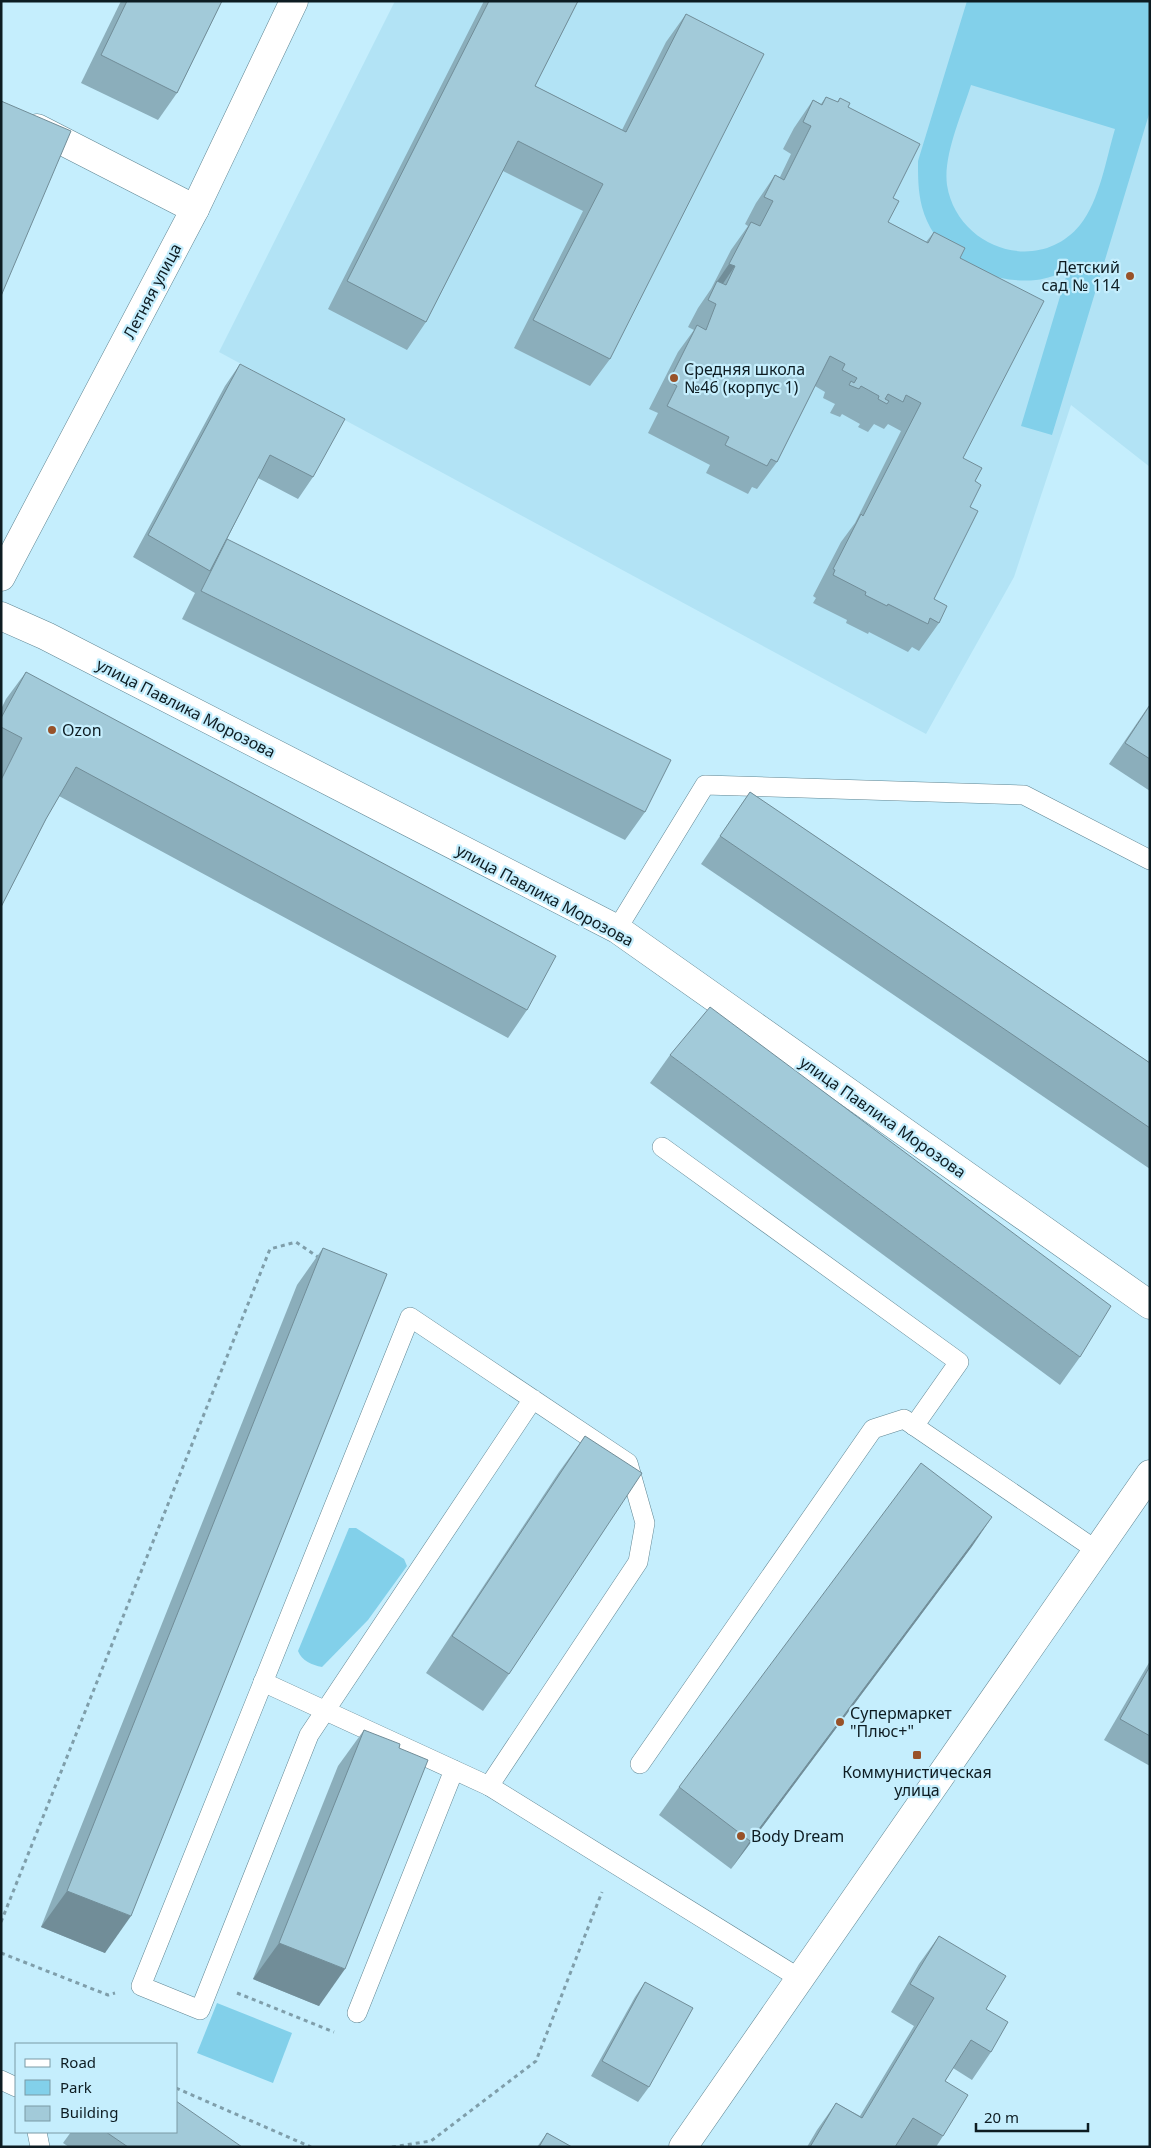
<svg xmlns="http://www.w3.org/2000/svg" width="1151" height="2148" font-family="'Noto Sans',sans-serif">
<style>
.built{fill:#b2e3f5}
.green{fill:#82d0ea;fill-rule:evenodd}
.lines{fill:none;stroke-linecap:round;stroke-linejoin:round}
.lane-casing{stroke:#608693;stroke-width:20}
.street-casing{stroke:#608693;stroke-width:29}
.secondary-casing{stroke:#608693;stroke-width:29}
.path{stroke:#7f9eaa;stroke-width:3;stroke-dasharray:4 4;stroke-linecap:butt}
.lane{stroke:#fff;stroke-width:19}
.street{stroke:#fff;stroke-width:28}
.secondary{stroke:#fff;stroke-width:28}
.wall{fill:#8baebb}
.shaded-wall{fill:#718d98}
.building{fill:#a2cad9;stroke:#718d98}
.poi-dot{fill:#985229;stroke:#c5eefd;stroke-width:2}
.labels{text-anchor:middle;stroke-width:4.5;stroke-linejoin:round;paint-order:stroke}
.poi-label{font-size:16px;fill:#0d1c22;stroke:#c5eefd;text-anchor:start}
.street-label{font-size:16px;fill:#0d1c22;stroke:#c5eefd}
</style>
<rect width="100%" height="100%" fill="#c5eefd"/>
<path class="built" d="M395 1H1150V467L1071 405 1014 577 926 734 219 352Z"/>
<g class="green">
<path d="M967 1H1150V111L1052 435 1021 426 1068 270C1058 274 1047 279 1036 280 987 285 935 256 922 207 918 191 918 177 918 161ZM971 85 1115 129C1106 159 1100 200 1080 225 1038 276 957 248 947 185 943 155 962 114 971 85Z"/>
<path d="M349 1528H356L404 1559 407 1566 368 1620 322 1667C312 1665 302 1661 298 1651Z"/>
<path d="M217 2003 292 2033 273 2083 197 2053Z"/>
</g>
<g class="lines">
<g class="lane-casing">
<g id="lane">
<path d="M617 929 705 785 1024 795 1150 860"/>
<path d="M662 1147 959 1362 914 1426"/>
<path d="M263 1682 489 1786 799 1978"/>
<path d="M640 1764 873 1429 904 1419 1096 1550"/>
<path d="M489 1786 638 1562 645 1523 628 1463 410 1317 141 1986 200 2010 309 1735 533 1399"/>
<path d="M357 2013 454 1770"/>
<path d="M1 2080 16 2087"/>
<path d="M37 2132 40 2147"/>
</g>
</g>
<g class="street-casing">
<path id="street" d="M37 128 195 209"/>
</g>
<g class="secondary-casing">
<g id="secondary">
<path d="M1 577 195 209 294 1"/>
<path d="M1 616 46 636 617 929 1150 1305"/>
<path d="M683 2147 1150 1474"/>
</g>
</g>
<g class="path">
<path d="M1 1922 270 1249 296 1242 321 1259"/>
<path d="M1 1953 108 1995 115 1993"/>
<path d="M237 1993 334 2032"/>
<path d="M176 2088 311 2147"/>
<path d="M392 2147 431 2141 536 2061 602 1892"/>
</g>
<use href="#lane" class="lane"/>
<use href="#street" class="street"/>
<use href="#secondary" class="secondary"/>
</g>
<g class="wall">
<path d="M121 1H222L177 93 158 120 81 83Z"/>
<path d="M484 1H578L535 86 622 130 666 42 686 14 610 359 590 386 514 348 583 211 503 171 426 322 407 350 328 309Z"/>
<path d="M826 97 837 102 840 98 848 107 893 198 888 222 926 242 934 232 960 258 963 458 975 481 970 507 934 599 939 623 919 651 912 647 908 652 869 632 868 634 846 623 847 620 813 603 816 598 813 596 841 542 855 523 901 431 888 424 884 429 874 424 868 432 858 427 860 424 842 414 840 417 830 413 835 404 823 398 825 392 815 386 777 462 757 489 752 487 748 494 706 473 710 465 648 433 658 413 649 409 678 352 694 330 688 327 698 308 711 289 731 250 748 226 745 224 756 203 775 175 780 177 791 154 783 149 794 128 813 100 821 104Z"/>
<path d="M240 364 313 477 298 499 258 478 225 543 645 812 625 840 182 619 195 593 133 557 225 386Z"/>
<path d="M26 672 527 1010 508 1038 59 796 46 819 1 907V769L2 766 1 765V709L6 699Z"/>
<path d="M1150 704V791L1109 764Z"/>
<path d="M750 792 1150 1063V1169L701 864Z"/>
<path d="M670 1055 1080 1357 1060 1385 650 1083Z"/>
<path d="M323 1248 105 1953 41 1927 297 1285Z"/>
<path d="M585 1436 509 1674 483 1711 426 1673 559 1472Z"/>
<path d="M973 1545 731 1869 659 1815 679 1787Z"/>
<path d="M1150 1661V1766L1104 1740Z"/>
<path d="M364 1730 399 1748 319 2006 253 1979 338 1766Z"/>
<path d="M939 1936 986 2009 991 2052 972 2080 953 2068 945 2081 943 2136 936 2147H807L817 2130 836 2103 860 2116 914 2026 891 2012 919 1964Z"/>
<path d="M645 1982 649 2087 638 2102 591 2076 635 1997Z"/>
<path d="M71 2132H176L242 2147H69L63 2143Z"/>
<path d="M547 2133 572 2147H537Z"/>
</g>
<g class="shaded-wall">
<path d="M729 264 735 266 716 294V283Z"/>
<path d="M992 1517 973 1545 731 1869 750 1841Z"/>
<path d="M67 1891 131 1916 105 1953 41 1927Z"/>
<path d="M279 1943 345 1969 319 2006 253 1979Z"/>
</g>
<g class="building">
<path d="M127 1H222L177 93 101 55Z"/>
<path d="M489 1H578L535 86 626 132 686 14 764 54 610 359 533 320 603 184 518 141 426 322 347 281Z"/>
<path d="M826 97 838 102 840 98 850 103 848 107 920 144 893 198 899 201 888 222 928 243 934 232 965 248 960 258 1044 301 963 458 982 468 975 481 981 485 970 507 978 511 934 599 947 606 939 623 930 618 928 624 888 604 887 606 865 595 866 592 833 575 835 570 833 569 861 514 863 516 921 403 906 395 903 402 888 394 885 399 889 401 887 404 878 399 879 396 861 386 859 389 849 385 851 381 854 383 857 378 842 370 845 364 830 356 777 462 771 459 767 466 725 445 729 437 667 406 677 386 669 381 697 325 706 330 716 304 708 300 717 281 726 285 735 266 729 264 751 222 760 226 773 201 764 197 775 175 784 180 811 126 803 122 813 100 822 105Z"/>
<path d="M1 101 71 131 1 296Z"/>
<path d="M240 364 345 419 313 477 270 455 210 571 148 535Z"/>
<path d="M227 539 671 760 645 812 201 591Z"/>
<path d="M26 672 556 956 527 1010 76 767 46 819 1 907V780L22 738 1 727V718Z"/>
<path d="M1150 705V759L1125 743Z"/>
<path d="M750 792 1150 1063V1128L720 836Z"/>
<path d="M710 1007 1111 1306 1080 1357 670 1055Z"/>
<path d="M323 1248 387 1274 131 1916 67 1891Z"/>
<path d="M585 1436 642 1473 509 1674 452 1636Z"/>
<path d="M921 1463 992 1517 750 1841 679 1787Z"/>
<path d="M1150 1666V1736L1120 1719Z"/>
<path d="M364 1730 400 1744 399 1748 428 1760 345 1969 279 1943Z"/>
<path d="M939 1936 1006 1976 986 2009 1008 2022 991 2052 971 2040 945 2081 968 2095 943 2136 913 2118 895 2147H810L836 2103 862 2118 934 1998 910 1984Z"/>
<path d="M645 1982 693 2008 649 2087 602 2061Z"/>
<path d="M176 2101 242 2147H128L106 2132H176Z"/>
<path d="M547 2133 572 2147H539Z"/>
</g>
<g class="poi-dot">
<circle cx="1130" cy="276" r="5"/>
<circle cx="674" cy="378" r="5"/>
<circle cx="52" cy="730" r="5"/>
<circle cx="840" cy="1722" r="5"/>
<rect x="912" y="1750" width="10" height="10" rx="2.5"/>
<circle cx="741" cy="1836" r="5"/>
</g>
<g class="labels">
<g class="poi-label">
<text x="1120" y="273" text-anchor="end">Детский<tspan x="1120" dy="18">сад № 114</tspan></text>
<text x="684" y="375">Средняя школа<tspan x="684" dy="18">№46 (корпус 1)</tspan></text>
<text x="62" y="736">Ozon</text>
<text x="850" y="1719">Супермаркет<tspan x="850" dy="18">"Плюс+"</tspan></text>
<text x="917" y="1778" text-anchor="middle">Коммунистическая<tspan x="917" dy="18">улица</tspan></text>
<text x="751" y="1842">Body Dream</text>
</g>
<g class="street-label">
<text transform="translate(152 291) rotate(-62)" y="6">Летняя улица</text>
<text transform="translate(186 708) rotate(27)" y="6">улица Павлика Морозова</text>
<text transform="translate(545 895) rotate(28)" y="6">улица Павлика Морозова</text>
<text transform="translate(883 1117) rotate(35)" y="6">улица Павлика Морозова</text>
</g>
</g>
<rect width="1151" height="2148" fill="none" stroke="#0d1c22" stroke-width="5"/>
<rect x="15" y="2043" width="162" height="90" fill="#c5eefd" stroke="#7b9aa5"/>
<rect x="25" y="2059" width="25" height="8" fill="#ffffff" stroke="#7b9aa5"/>
<text x="60" y="2068" font-size="15" fill="#0d1c22">Road</text>
<rect x="25" y="2080" width="25" height="15" fill="#82d0ea" stroke="#7b9aa5"/>
<text x="60" y="2093" font-size="15" fill="#0d1c22">Park</text>
<rect x="25" y="2106" width="25" height="15" fill="#a2cad9" stroke="#7b9aa5"/>
<text x="60" y="2118" font-size="15" fill="#0d1c22">Building</text>
<path d="M976 2123v8h112v-8" fill="none" stroke="#0d1c22" stroke-width="2.5"/>
<text x="984" y="2123" font-size="15" fill="#0d1c22" stroke="#c5eefd" stroke-width="4" paint-order="stroke">20 m</text>
</svg>
